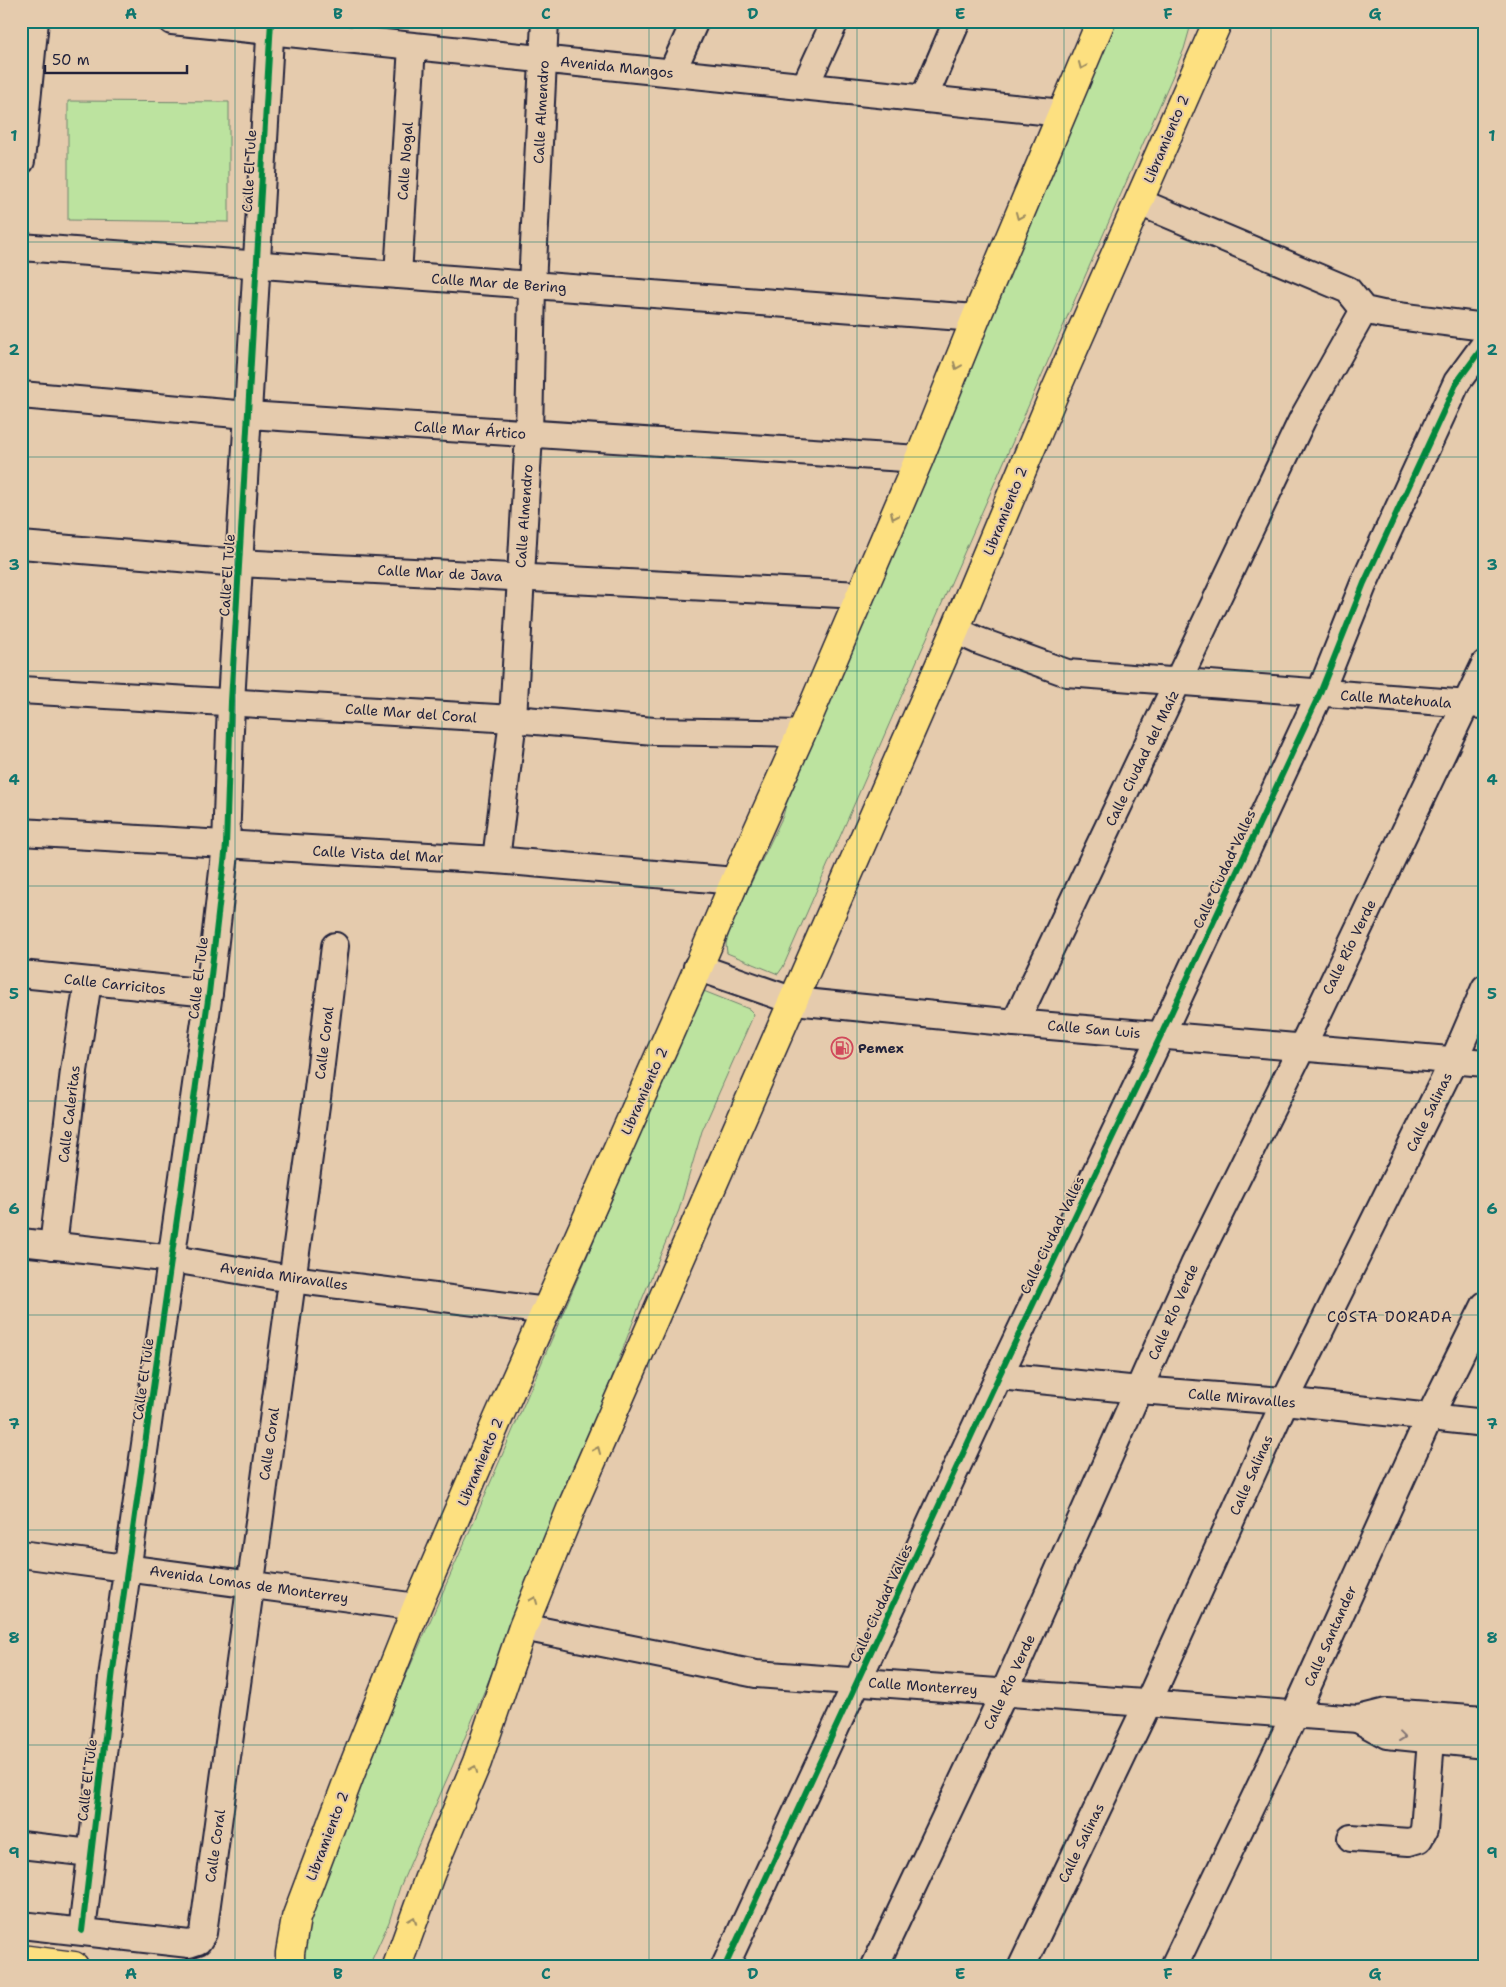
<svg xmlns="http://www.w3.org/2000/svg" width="1506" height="1987" font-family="'Shantell Sans',sans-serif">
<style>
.green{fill:#bce39f;stroke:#6f826d}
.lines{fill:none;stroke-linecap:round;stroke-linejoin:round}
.minor-casing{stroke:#22223b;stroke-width:30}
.major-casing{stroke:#22223b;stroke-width:31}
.minor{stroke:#e5cbad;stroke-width:26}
.major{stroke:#fde080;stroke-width:28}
.cycleway-casing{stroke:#e5cbad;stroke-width:9}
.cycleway{stroke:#00873e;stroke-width:6}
.oneway{stroke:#9a8a61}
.oneway2{stroke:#847674}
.grid{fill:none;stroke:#0f766e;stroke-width:1;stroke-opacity:0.55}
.labels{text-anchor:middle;stroke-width:4;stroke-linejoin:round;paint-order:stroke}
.street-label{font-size:14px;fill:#22223b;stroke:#e5cbad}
.poi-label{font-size:14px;font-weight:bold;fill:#22223b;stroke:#e5cbad;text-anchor:start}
.neighbourhood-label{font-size:15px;letter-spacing:1px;fill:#22223b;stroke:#e5cbad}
.neatline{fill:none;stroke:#0f766e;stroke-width:2}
.grid-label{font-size:16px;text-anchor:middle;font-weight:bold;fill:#0f766e}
</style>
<rect width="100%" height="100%" fill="#e5cbad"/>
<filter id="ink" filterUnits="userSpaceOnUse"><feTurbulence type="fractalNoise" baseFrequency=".02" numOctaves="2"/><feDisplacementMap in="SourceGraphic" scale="10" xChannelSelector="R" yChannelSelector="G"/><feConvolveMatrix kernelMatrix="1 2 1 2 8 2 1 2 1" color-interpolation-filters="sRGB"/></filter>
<g filter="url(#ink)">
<g class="green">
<path d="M1116 21H1192L1184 49 1173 75 783 967 778 974 727 953 726 944 730 927 783 816 799 756Z"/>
<path d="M68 101 229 102V222L68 220Z"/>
<path d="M701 990 749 1009 754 1014 702 1131 679 1210 638 1309 585 1448 552 1518 532 1577 463 1742 400 1887 389 1922 369 1966H300L303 1943 317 1899 387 1719 474 1521Z"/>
</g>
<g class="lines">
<g class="minor-casing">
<g id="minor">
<path d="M172 21 1062 113"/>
<path d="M672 72 695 21"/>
<path d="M805 86 835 21"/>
<path d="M924 98 957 21"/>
<path d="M21 161 35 21"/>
<path d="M1139 202 1348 290 1364 310 1382 314 1485 327"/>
<path d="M21 247 976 318"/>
<path d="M398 275 412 46"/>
<path d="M21 395 248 415 919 459"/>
<path d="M21 545 240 563 860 595"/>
<path d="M955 630 979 641 1067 673 1482 705"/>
<path d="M21 690 513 719 654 731 801 734"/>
<path d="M21 832 496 860 735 881"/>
<path d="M496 860 513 719 529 434 532 285 545 21"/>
<path d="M697 967 794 1001 1015 1023 1485 1063"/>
<path d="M21 974 209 993"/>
<path d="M1015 1023 1302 420 1364 310"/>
<path d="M21 1242 173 1259 291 1279 547 1311"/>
<path d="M53 1246 74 1071 88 982"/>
<path d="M999 1376 1139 1390 1285 1401 1485 1423"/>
<path d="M21 1554 417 1607"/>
<path d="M523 1627 756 1674 1358 1719 1386 1712 1485 1719"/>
<path d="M1358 1719 1387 1735 1485 1745"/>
<path d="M1351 1838 1409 1842 1419 1839 1424 1830 1431 1740"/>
<path d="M21 1845 91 1853"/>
<path d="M21 1925 189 1944 198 1941 203 1933 317 1098 335 946"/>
<path d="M82 1931 113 1670 209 993 226 845 231 702 271 21"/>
<path d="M725 1966 999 1376 1161 1035 1320 693 1364 583 1457 382 1485 344"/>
<path d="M875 1966 1004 1693 1194 1265 1302 1047 1485 664"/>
<path d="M1022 1966 1148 1703 1285 1401 1454 1060 1485 988"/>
<path d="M1174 1966 1295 1714 1429 1418 1485 1305"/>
</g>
</g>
<g class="major-casing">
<g id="major">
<path d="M21 1959 74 1966"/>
<path d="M290 1966V1953L296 1918 351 1772 417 1607 497 1421 693 980 735 881 801 734 919 459 976 318 1101 21"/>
<path d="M397 1966 431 1872 477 1762 523 1627 571 1509 955 630 1053 396 1218 21"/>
</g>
</g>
<use href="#minor" class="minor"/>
<use href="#major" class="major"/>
<g class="cycleway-casing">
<g id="cycleway">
<path d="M82 1931 113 1670 209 993 226 845 231 702 271 21"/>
<path d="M725 1966 999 1376 1161 1035 1320 693 1364 583 1457 382 1485 344"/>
</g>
</g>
<use href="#cycleway" class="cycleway"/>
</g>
<defs><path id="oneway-chevron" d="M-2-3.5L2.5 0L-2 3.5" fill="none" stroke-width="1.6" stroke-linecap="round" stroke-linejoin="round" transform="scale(1.25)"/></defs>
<g class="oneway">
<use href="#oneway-chevron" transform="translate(1082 66) rotate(113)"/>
<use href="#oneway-chevron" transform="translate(1019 216) rotate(113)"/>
<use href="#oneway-chevron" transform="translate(957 366) rotate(112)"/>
<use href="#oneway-chevron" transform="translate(894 516) rotate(114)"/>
<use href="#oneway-chevron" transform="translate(597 1450) rotate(-67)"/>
<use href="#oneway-chevron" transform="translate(534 1600) rotate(-68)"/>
<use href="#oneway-chevron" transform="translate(474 1769) rotate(-68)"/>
<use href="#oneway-chevron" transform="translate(413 1920) rotate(-69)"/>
</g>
<use class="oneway2" href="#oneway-chevron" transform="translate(1402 1737) rotate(7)"/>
</g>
<path class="grid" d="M235 21V1966M442 21V1966M649 21V1966M857 21V1966M1064 21V1966M1271 21V1966M21 242H1485M21 457H1485M21 671H1485M21 886H1485M21 1101H1485M21 1315H1485M21 1530H1485M21 1745H1485"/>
<defs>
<g id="fuel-ring" transform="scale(1.125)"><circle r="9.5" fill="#e5cbad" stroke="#d1495b" stroke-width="1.5"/><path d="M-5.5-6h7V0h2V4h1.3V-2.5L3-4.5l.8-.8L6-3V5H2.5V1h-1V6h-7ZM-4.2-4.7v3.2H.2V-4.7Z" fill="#d1495b"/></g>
</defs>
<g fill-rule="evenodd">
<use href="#fuel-ring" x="842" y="1048"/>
</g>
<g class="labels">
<g class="street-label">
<text transform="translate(617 67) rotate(6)" y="5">Avenida Mangos</text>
<text transform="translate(541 112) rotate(-87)" y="5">Calle Almendro</text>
<text transform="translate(1166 139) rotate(-67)" y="5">Libramiento 2</text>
<text transform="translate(405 161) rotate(-86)" y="5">Calle Nogal</text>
<text transform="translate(249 171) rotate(-87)" y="5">Calle El Tule</text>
<text transform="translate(499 283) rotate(4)" y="5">Calle Mar de Bering</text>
<text transform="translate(470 430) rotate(4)" y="5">Calle Mar Ártico</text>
<text transform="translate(1005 511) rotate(-68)" y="5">Libramiento 2</text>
<text transform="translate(524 516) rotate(-86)" y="5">Calle Almendro</text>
<text transform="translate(440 573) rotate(3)" y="5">Calle Mar de Java</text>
<text transform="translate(227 575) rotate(-86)" y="5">Calle El Tule</text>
<text transform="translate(1396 699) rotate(4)" y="5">Calle Matehuala</text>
<text transform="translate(411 713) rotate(4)" y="5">Calle Mar del Coral</text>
<text transform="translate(1142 758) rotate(-64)" y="5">Calle Ciudad del Maíz</text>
<text transform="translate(378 854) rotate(3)" y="5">Calle Vista del Mar</text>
<text transform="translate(1224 869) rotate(-65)" y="5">Calle Ciudad Valles</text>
<text transform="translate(1349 947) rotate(-64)" y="5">Calle Río Verde</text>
<text transform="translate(198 978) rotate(-83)" y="5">Calle El Tule</text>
<text transform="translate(115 984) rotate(6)" y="5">Calle Carricitos</text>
<text transform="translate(1094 1029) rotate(5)" y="5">Calle San Luis</text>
<text transform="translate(324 1043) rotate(-83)" y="5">Calle Coral</text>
<text transform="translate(644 1091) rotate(-66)" y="5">Libramiento 2</text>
<text transform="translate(1429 1112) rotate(-64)" y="5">Calle Salinas</text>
<text transform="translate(69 1114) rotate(-83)" y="5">Calle Caleritas</text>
<text transform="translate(1052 1235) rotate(-64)" y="5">Calle Ciudad Valles</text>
<text transform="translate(284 1276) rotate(8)" y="5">Avenida Miravalles</text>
<text transform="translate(1173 1312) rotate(-66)" y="5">Calle Río Verde</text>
<text transform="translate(143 1379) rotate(-82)" y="5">Calle El Tule</text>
<text transform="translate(1242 1398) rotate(5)" y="5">Calle Miravalles</text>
<text transform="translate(269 1444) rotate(-82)" y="5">Calle Coral</text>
<text transform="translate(480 1462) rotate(-67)" y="5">Libramiento 2</text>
<text transform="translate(1251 1475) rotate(-66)" y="5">Calle Salinas</text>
<text transform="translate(249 1584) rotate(8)" y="5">Avenida Lomas de Monterrey</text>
<text transform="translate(881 1603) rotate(-65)" y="5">Calle Ciudad Valles</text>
<text transform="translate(1330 1636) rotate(-66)" y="5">Calle Santander</text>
<text transform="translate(1009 1682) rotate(-65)" y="5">Calle Río Verde</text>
<text transform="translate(923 1686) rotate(4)" y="5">Calle Monterrey</text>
<text transform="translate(87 1780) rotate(-83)" y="5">Calle El Tule</text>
<text transform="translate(327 1836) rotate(-69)" y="5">Libramiento 2</text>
<text transform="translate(1081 1843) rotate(-64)" y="5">Calle Salinas</text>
<text transform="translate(215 1846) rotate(-82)" y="5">Calle Coral</text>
</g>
<g class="poi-label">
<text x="858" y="1053">Pemex</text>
</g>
<g class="neighbourhood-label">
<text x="1390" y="1322">COSTA DORADA</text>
</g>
</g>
<rect width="1506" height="1987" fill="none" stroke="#e5cbad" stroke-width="55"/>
<path d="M45 65v8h142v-8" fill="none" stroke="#22223b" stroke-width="2.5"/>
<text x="52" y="65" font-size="15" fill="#22223b" stroke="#e5cbad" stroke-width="4" paint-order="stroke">50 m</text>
<rect x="28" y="28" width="1450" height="1932" class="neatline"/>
<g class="grid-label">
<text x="131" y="19">A</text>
<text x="338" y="19">B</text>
<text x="546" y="19">C</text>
<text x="753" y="19">D</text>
<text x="960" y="19">E</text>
<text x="1168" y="19">F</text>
<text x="1375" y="19">G</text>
<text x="14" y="141">1</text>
<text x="1492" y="141">1</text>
<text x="14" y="355">2</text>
<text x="1492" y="355">2</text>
<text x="14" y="570">3</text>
<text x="1492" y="570">3</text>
<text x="14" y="785">4</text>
<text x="1492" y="785">4</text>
<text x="14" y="999">5</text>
<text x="1492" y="999">5</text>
<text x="14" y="1214">6</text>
<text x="1492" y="1214">6</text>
<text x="14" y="1429">7</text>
<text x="1492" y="1429">7</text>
<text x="14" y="1643">8</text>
<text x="1492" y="1643">8</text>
<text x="14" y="1858">9</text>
<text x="1492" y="1858">9</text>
<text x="131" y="1979">A</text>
<text x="338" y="1979">B</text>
<text x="546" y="1979">C</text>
<text x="753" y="1979">D</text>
<text x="960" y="1979">E</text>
<text x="1168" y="1979">F</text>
<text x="1375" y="1979">G</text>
</g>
</svg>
